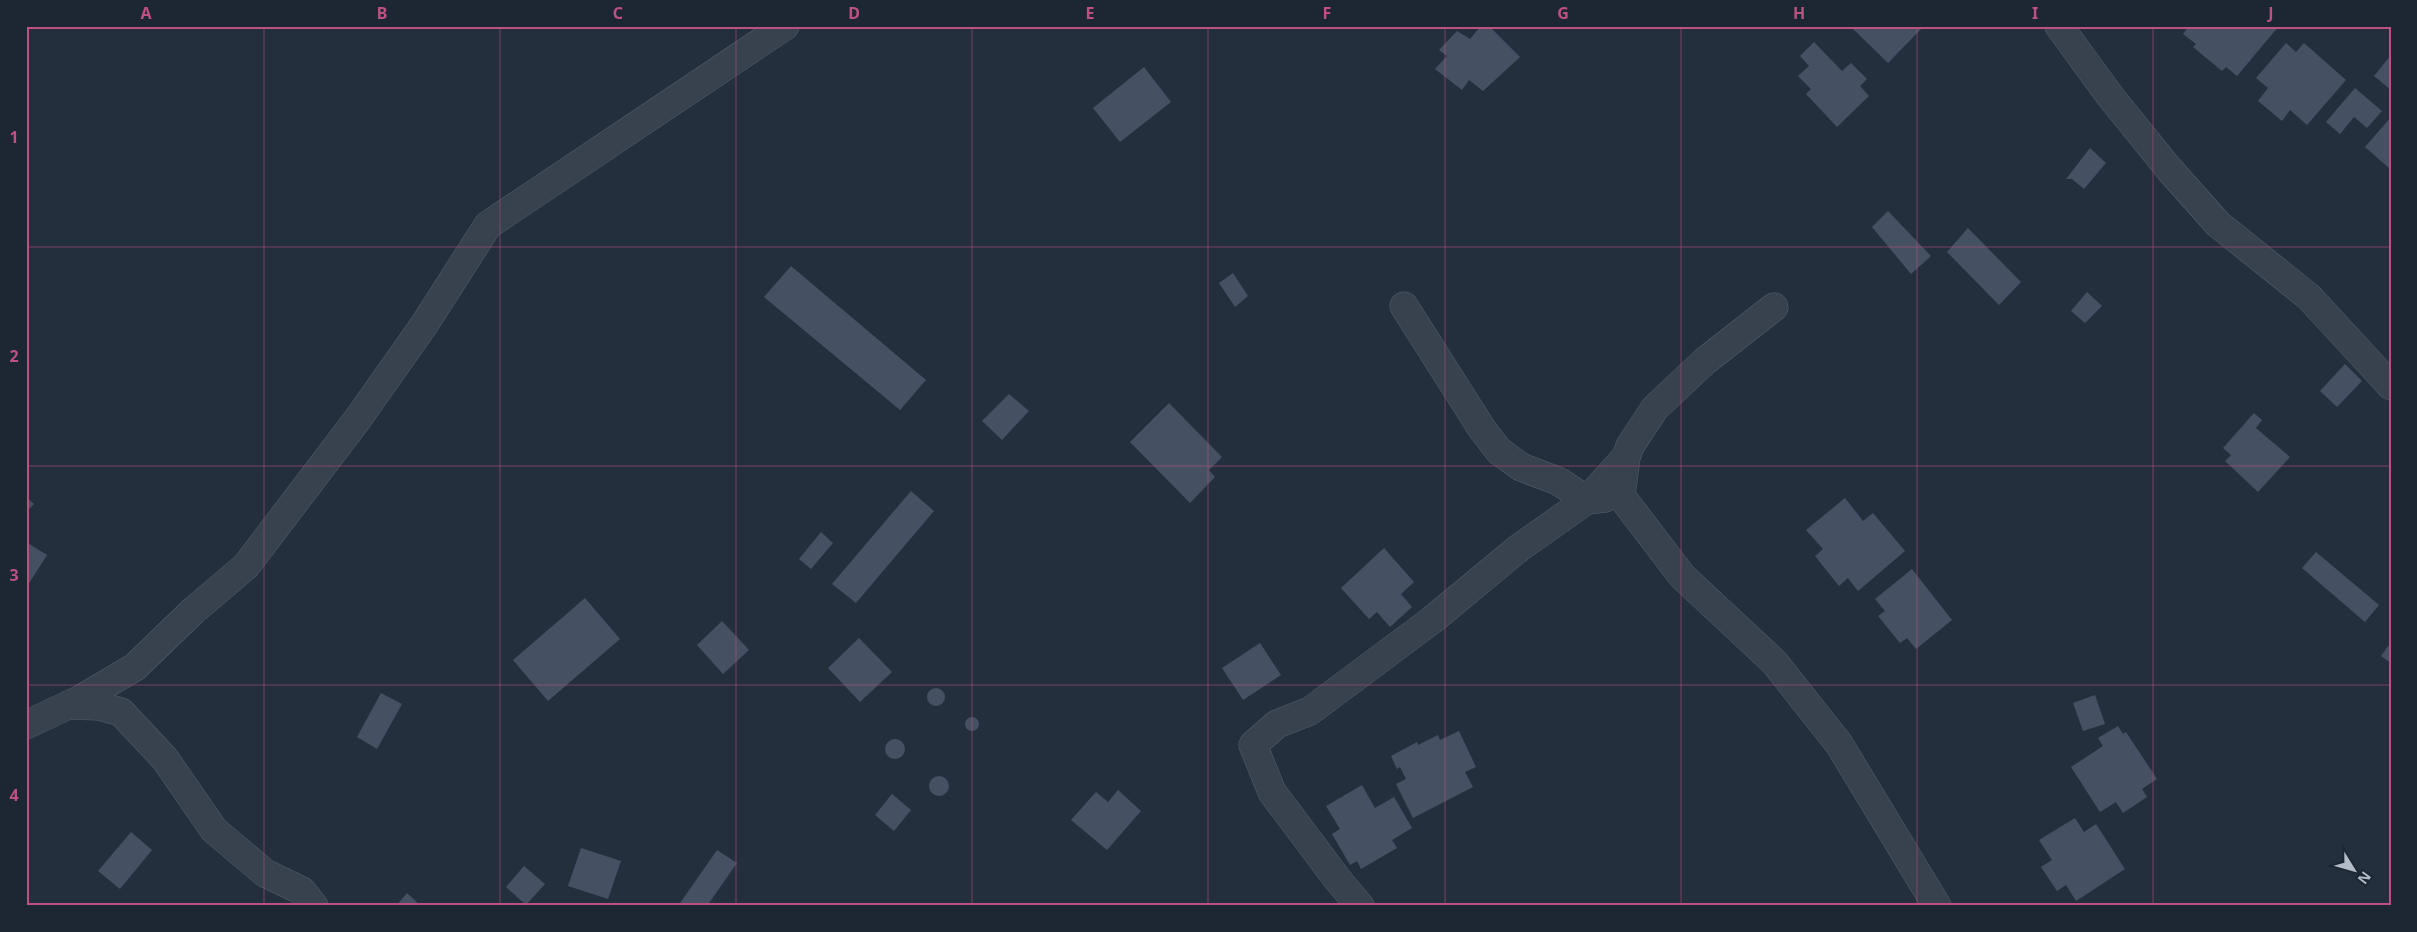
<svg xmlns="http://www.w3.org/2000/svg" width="2417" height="932" font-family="'Noto Sans',sans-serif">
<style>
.building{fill:#455162}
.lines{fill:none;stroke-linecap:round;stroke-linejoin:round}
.minor-casing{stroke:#565f6c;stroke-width:29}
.minor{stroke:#38414e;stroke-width:28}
.grid{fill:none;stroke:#bd5182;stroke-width:1;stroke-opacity:0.55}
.neatline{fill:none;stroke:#bd5182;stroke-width:2}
.grid-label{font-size:16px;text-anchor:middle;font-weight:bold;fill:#bd5182}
</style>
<rect width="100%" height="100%" fill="#242f3e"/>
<g class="building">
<path d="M1481 26H1489L1520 57 1483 91 1469 80 1462 90 1435 69 1447 56 1439 50 1457 31 1470 39Z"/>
<path d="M1850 26H1924L1888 63Z"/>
<path d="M2189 26H2279L2237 76 2226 67 2222 71 2193 47 2196 44 2183 34Z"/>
<path d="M1814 42 1842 71 1851 63 1867 79 1860 86 1869 96 1837 127 1806 94 1811 89 1798 76 1809 66 1800 56Z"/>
<path d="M2286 43 2296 52 2304 43 2346 80 2307 125 2290 110 2282 121 2258 101 2268 88 2256 78Z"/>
<path d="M2391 55V90L2374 76Z"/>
<path d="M1144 67 1171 102 1120 142 1093 108Z"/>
<path d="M2355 88 2382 111 2367 128 2354 117 2340 134 2326 122Z"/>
<path d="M2391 117V166L2389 168 2365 147Z"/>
<path d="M2090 148 2106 163 2084 189 2072 179H2066Z"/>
<path d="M1888 211 1931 256 1911 274 1872 227Z"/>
<path d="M1968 228 2021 282 1999 305 1947 252Z"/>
<path d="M791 266 926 380 900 410 764 297Z"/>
<path d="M1233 273 1248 296 1235 307 1219 283Z"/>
<path d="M2087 292 2102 306 2085 323 2071 311Z"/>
<path d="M2345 364 2362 381 2337 407 2320 391Z"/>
<path d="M1009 394 1029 411 1002 440 982 421Z"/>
<path d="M1169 403 1222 457 1209 470 1215 477 1190 503 1130 442Z"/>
<path d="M2254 413 2262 420 2256 428 2290 457 2258 492 2225 461 2231 455 2223 448Z"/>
<path d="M911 491 934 511 856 603 832 584Z"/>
<path d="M26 497 34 504 26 512Z"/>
<path d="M1845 498 1863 521 1873 513 1905 551 1858 591 1848 578 1839 586 1815 556 1823 549 1806 530Z"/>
<path d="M821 532 833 543 811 569 799 559Z"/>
<path d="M26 542 47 555 26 588Z"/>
<path d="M1384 548 1414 582 1401 594 1412 607 1390 627 1377 612 1369 619 1341 588Z"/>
<path d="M2316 552 2379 605 2365 622 2302 568Z"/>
<path d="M1912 569 1952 620 1916 649 1907 638 1900 643 1878 616 1885 611 1875 599Z"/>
<path d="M585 598 620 639 548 701 513 660Z"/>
<path d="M722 621 749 650 723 674 697 645Z"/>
<path d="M859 638 892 672 860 702 828 668Z"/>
<path d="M2391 642V663L2381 656Z"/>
<path d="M1260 643 1281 675 1243 700 1222 668Z"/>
<circle cx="936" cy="697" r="9"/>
<path d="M381 693 402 704 377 749 357 737Z"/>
<path d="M2095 695 2105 724 2083 731 2073 703Z"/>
<circle cx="972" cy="724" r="7"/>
<path d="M2118 726 2123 734 2126 732 2157 779 2142 789 2147 797 2123 813 2116 802 2100 812 2071 767 2103 746 2098 738Z"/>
<path d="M1459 731 1476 767 1465 772 1473 787 1413 818 1396 784 1406 779 1400 767 1397 769 1391 756 1417 742 1418 745 1438 735 1440 740Z"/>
<circle cx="895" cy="749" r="10"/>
<circle cx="939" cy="786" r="10"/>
<path d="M1362 785 1375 808 1394 797 1412 828 1392 840 1397 848 1361 869 1357 861 1350 865 1332 834 1340 829 1326 806Z"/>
<path d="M1118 790 1141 811 1107 850 1071 820 1096 792 1108 802Z"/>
<path d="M892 794 911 810 894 831 875 815Z"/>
<path d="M2075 818 2084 832 2096 824 2125 869 2076 901 2066 885 2057 891 2041 867 2052 860 2039 840Z"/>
<path d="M131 832 152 850 120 889 98 871Z"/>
<path d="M581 848 621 861 608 899 568 886Z"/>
<path d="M717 850 737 863 707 906H678Z"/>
<path d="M524 866 545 884 526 905 506 887Z"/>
<path d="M407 893 421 906H396Z"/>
</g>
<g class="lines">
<g class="minor-casing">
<g id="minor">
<path d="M2059 26 2110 96 2169 169 2218 224 2309 297 2391 386"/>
<path d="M1404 306 1482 429 1499 451 1521 467 1558 481 1587 500 1605 498"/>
<path d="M1626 457 1621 496 1682 576 1775 663 1839 744 1937 906"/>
<path d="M68 705 99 706 121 712 165 759 214 830 265 873 302 891 314 906"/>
<path d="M26 725 79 700 135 667 193 611 246 566 357 420 424 325 488 225 785 26"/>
<path d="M1360 906 1338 880 1272 792 1253 745 1277 724 1310 711 1432 620 1519 548 1587 500 1626 457 1630 446 1655 408 1705 361 1774 307"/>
</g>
</g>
<use href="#minor" class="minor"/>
</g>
<path class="grid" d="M264 26V906M500 26V906M736 26V906M972 26V906M1208 26V906M1445 26V906M1681 26V906M1917 26V906M2153 26V906M26 247H2391M26 466H2391M26 685H2391"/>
<rect width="2417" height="932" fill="none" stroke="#1d2633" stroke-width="55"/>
<g transform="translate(2354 870) rotate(127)" stroke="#1d2633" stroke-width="4" paint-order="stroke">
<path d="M0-4L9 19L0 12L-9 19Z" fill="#b4bcc9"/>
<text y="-8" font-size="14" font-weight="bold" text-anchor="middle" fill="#b4bcc9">N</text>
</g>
<rect x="28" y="28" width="2362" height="876" class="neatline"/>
<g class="grid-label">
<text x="146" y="19">A</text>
<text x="382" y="19">B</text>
<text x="618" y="19">C</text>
<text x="854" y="19">D</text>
<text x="1090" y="19">E</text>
<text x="1327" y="19">F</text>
<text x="1563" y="19">G</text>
<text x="1799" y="19">H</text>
<text x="2035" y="19">I</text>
<text x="2271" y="19">J</text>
<text x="14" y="143">1</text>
<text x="14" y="362">2</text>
<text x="14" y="581">3</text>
<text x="14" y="801">4</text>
</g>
</svg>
